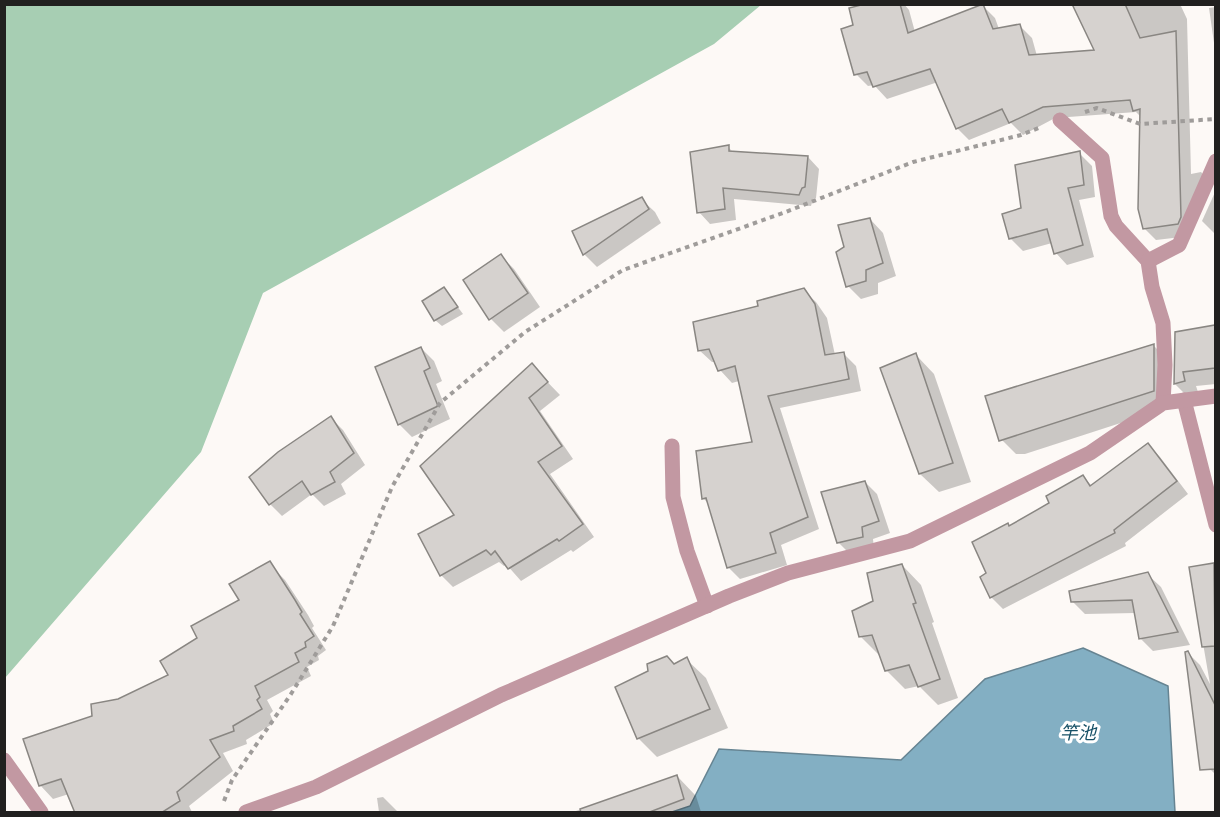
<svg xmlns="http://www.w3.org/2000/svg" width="1220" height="817" font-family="Commissioner,'Noto Sans JP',sans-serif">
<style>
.forest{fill:#a7ceb3}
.water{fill:#83afc3;stroke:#668492;stroke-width:1.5}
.shadow{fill:#0003}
.building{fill:#d6d2cf;stroke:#898682;stroke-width:1.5}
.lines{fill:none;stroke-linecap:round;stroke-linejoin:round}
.path{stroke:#9f9c9a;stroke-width:4;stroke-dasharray:4.5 4.5;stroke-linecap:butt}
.minor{stroke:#c298a2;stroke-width:15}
.labels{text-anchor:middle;stroke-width:6;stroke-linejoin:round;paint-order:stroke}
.water-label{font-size:18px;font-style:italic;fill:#165066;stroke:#fff}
</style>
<rect width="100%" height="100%" fill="#fdf9f6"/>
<path class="forest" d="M5 4H761V5L714 44 263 293 201 452 5 678Z"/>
<path class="water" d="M1083 648 1168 686 1175 812H672L690 806 719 749 901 760 985 679Z"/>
<g class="shadow">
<path d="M869 4H904L909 10 915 32 983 6 995 18 999 29 1020 26 1032 38 1037 56 1096 52 1073 4H1180L1187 19 1191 174 1201 172 1212 184 1190 236 1156 240 1144 228 1141 117 1136 112 1055 118 1023 135 1011 123 969 140 957 128 938 82 887 99 874 85 868 86 856 74 854 26Z"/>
<path d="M1216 7V57L1209 8Z"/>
<path d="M728 147 734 153 808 157 819 169 816 198 813 199 811 206 734 199 736 220 710 224 699 212Z"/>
<path d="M1080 154 1092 166 1095 197 1079 200 1094 257 1067 265 1056 253 1052 243 1023 251 1011 239 1004 215 1023 209 1016 167Z"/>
<path d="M1216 190V235L1202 221Z"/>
<path d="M641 199 655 212 661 223 597 267 584 254Z"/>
<path d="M870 219 883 233 896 276 878 283V294L861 299 848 286 846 248Z"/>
<path d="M501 256 514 269 540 307 504 332 491 319 465 281Z"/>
<path d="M444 289 463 314 442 326 435 320Z"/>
<path d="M803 290 816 302 827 318 835 355 844 354 856 366 861 391 780 408 819 529 781 545 787 565 740 579 728 567 709 504 703 498 754 443 739 381 732 383 720 370 716 362H712L699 350 760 307Z"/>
<path d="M1216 326V384L1196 386 1199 395 1189 398 1175 384 1176 333Z"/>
<path d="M1154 346 1170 362V407L1025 454H1016L999 437Z"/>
<path d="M421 348 434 361 442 381 436 384 450 419 412 437 399 424Z"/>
<path d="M916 355 934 374 971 482 939 492 920 474Z"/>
<path d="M532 366 560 395 540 411 573 459 550 474 594 537 573 552 571 550 521 581 506 564 504 566 499 562 453 587 441 575 457 515Z"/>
<path d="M331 418 343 430 365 465 341 484 346 494 324 506 312 494 282 516 270 504 251 477Z"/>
<path d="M1148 445 1160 457 1188 494 1125 543 1126 546 1003 609 991 597 988 574 1010 528 1051 504 1083 477 1092 486Z"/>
<path d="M865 482 877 494 890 533 873 539 874 549 850 554 838 542Z"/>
<path d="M902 565 921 585 934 622 932 623 958 698 938 705 919 686 905 689 886 670 880 656 860 636 875 602Z"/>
<path d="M1213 565 1216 567 1214 773 1202 761 1188 653 1200 665 1210 684 1190 568Z"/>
<path d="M271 566 285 580 308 615 314 626 312 628 326 650 318 656 319 660 307 667 311 676 267 700 273 711 270 714 274 723 246 740 247 744 223 753 233 771 189 806 192 812H77L69 794 53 799 40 785 94 717 118 700 170 676 199 639 241 600Z"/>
<path d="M1147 574 1161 587 1190 645 1153 651 1140 638 1136 613 1085 614 1072 601Z"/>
<path d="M686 659 706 678 728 728 657 757 638 738 674 665Z"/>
<path d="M677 776 696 796 701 812H573Z"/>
<path d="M383 797 398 812H379L377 798Z"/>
</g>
<g class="building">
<path d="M865 4H900L908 33 983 4 993 29 1020 24 1029 55 1094 50 1072 4H1125L1140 38 1176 31 1181 217 1178 224 1143 229 1138 209 1140 109 1133 111 1130 100 1043 107 1009 123 1002 109 956 129 930 69 873 87 867 72 854 75 841 29 853 25 849 8Z"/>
<path d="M729 145V151L808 156 805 187 802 188 799 195 723 188 725 209 697 213 690 152Z"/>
<path d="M1080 151 1084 185 1068 188 1083 245 1054 254 1047 229 1009 239 1002 214 1021 208 1015 165Z"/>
<path d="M642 197 649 209 583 255 572 231Z"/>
<path d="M870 218 883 263 866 270V281L846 287 836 252 844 247 838 225Z"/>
<path d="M501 254 528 293 489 320 463 280Z"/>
<path d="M444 287 458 307 434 321 422 301Z"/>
<path d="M804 288 815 304 825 355 844 352 849 379 768 396 808 517 770 533 776 553 727 568 706 498 702 499 696 451 752 442 735 366 718 371 709 349 698 351 693 322 758 306 757 301Z"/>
<path d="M1215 325V368L1183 372 1185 381 1174 384 1175 332Z"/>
<path d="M1154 344V391L999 441 985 396Z"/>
<path d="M421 347 430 368 424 371 438 406 398 425 375 367Z"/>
<path d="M916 353 953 463 919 474 880 368Z"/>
<path d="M532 363 548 382 529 398 562 446 538 462 583 524 559 541 557 539 508 569 495 551 491 555 486 550 440 576 418 534 454 515 420 466Z"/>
<path d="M331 416 354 453 330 472 335 482 311 495 302 481 269 505 249 477 278 452Z"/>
<path d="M1148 443 1177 481 1114 530 1115 533 990 598 980 577 986 573 972 542 1008 523 1009 526 1049 503 1046 496 1083 475 1090 486Z"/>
<path d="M865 481 879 521 862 527 863 537 837 543 821 492Z"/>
<path d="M270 561 295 600 302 612 300 614 314 636 305 642 306 647 295 653 299 662 255 686 260 697 257 700 262 709 233 726 234 731 210 740 220 757 177 792 180 801 161 813H75L61 779 39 786 23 739 92 716 91 704 118 699 168 675 160 661 197 638 191 626 239 600 229 584Z"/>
<path d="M1214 563 1215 646 1202 647 1189 567Z"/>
<path d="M902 564 916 603 913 604 940 679 918 687 909 665 885 671 872 635 859 637 852 611 873 601 867 573Z"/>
<path d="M1148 572 1178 632 1139 639 1132 600 1071 602 1069 591Z"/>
<path d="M1188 651 1215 705V769L1200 770 1185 652Z"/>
<path d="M667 656 674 664 687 657 710 709 637 739 615 687 648 671 647 664Z"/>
<path d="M677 775 684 799 647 813H581L580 809Z"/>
</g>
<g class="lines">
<g class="path">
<path d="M1085 112 1097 108 1140 124 1216 119"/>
<path d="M224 801 232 780 291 694 333 626 392 487 440 403 525 332 623 270 783 213 913 162 1021 135 1041 127"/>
</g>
<g class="minor">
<path d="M1060 120 1102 158 1111 216 1116 226 1148 261 1152 287 1163 323 1165 365 1163 403"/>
<path d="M1148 261 1179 245 1216 161"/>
<path d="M1184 400 1216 525"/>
<path d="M672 446 673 497 687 551 707 606"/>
<path d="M4 760 41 812"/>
<path d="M246 812 316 787 501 695 729 596 788 573 910 541 1090 453 1163 403 1216 396"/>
</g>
</g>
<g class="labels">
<g class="water-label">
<text x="1078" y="739">竿池</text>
</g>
</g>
<rect width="1220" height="817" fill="none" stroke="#21201f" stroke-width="12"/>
</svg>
